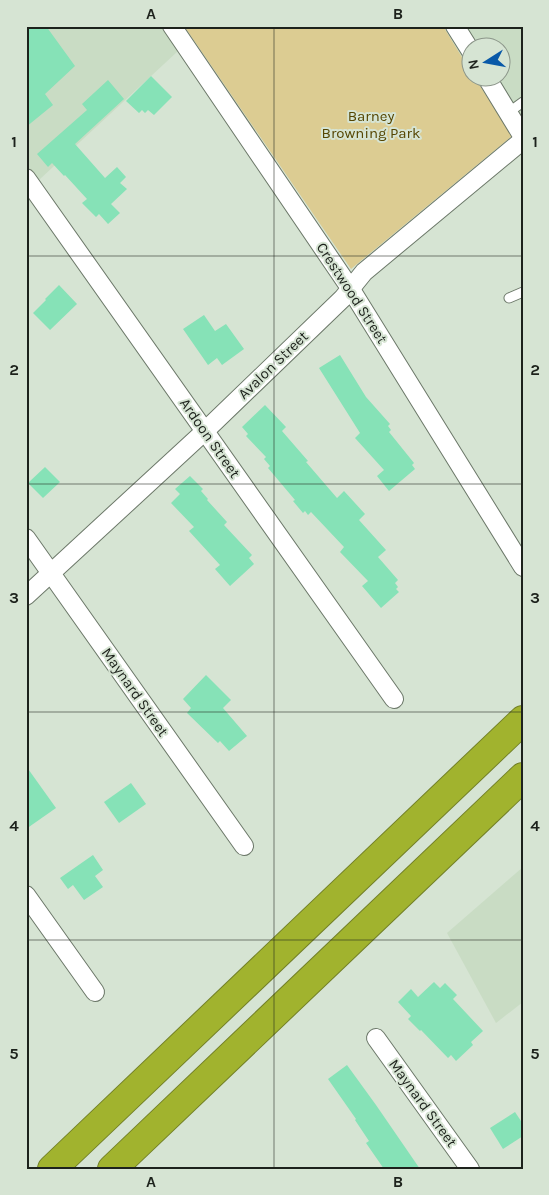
<svg xmlns="http://www.w3.org/2000/svg" width="549" height="1195" font-family="Karla,sans-serif">
<style>
.built{fill:#c9dcc4}
.green{fill:#dccc92}
.building{fill:#86e2b7}
.lines{fill:none;stroke-linecap:round;stroke-linejoin:round}
.lane-casing{stroke:#6c7869;stroke-width:11}
.street-casing{stroke:#6c7869;stroke-width:20}
.highway-casing{stroke:#738028;stroke-width:30}
.lane{stroke:#fff;stroke-width:9}
.street{stroke:#fff;stroke-width:18}
.highway{stroke:#a1b32e;stroke-width:28}
.grid{fill:none;stroke:#1d221c;stroke-width:1;stroke-opacity:0.55}
.labels{text-anchor:middle;stroke-width:4;stroke-linejoin:round;paint-order:stroke}
.park-label{font-size:15px;fill:#554500;stroke:#d6e4d3}
.street-label{font-size:15px;fill:#1d221c;stroke:#d6e4d3}
.neatline{fill:none;stroke:#1d221c;stroke-width:2}
.grid-label{font-size:16px;text-anchor:middle;font-weight:bold;fill:#1d221c}
</style>
<rect width="100%" height="100%" fill="#d6e4d3"/>
<g class="built">
<path d="M26 26H184L192 38 26 192Z"/>
<path d="M443 26H523V153L475 78H502V48H472L471 72Z"/>
<path d="M523 867V1002L496 1023 447 933Z"/>
</g>
<path class="green" d="M184 26H443L471 72 472 78H475L512 136 351 269Z"/>
<g class="building">
<path d="M26 26H46L75 66 45 94 53 105 26 127Z"/>
<path d="M151 76 172 97 154 115 148 110 145 113 142 110 139 113 126 101Z"/>
<path d="M108 80 124 99 75 144 105 178 117 167 126 177 120 183 127 189 111 204 120 213 108 224 99 214 96 217 82 203 87 199 65 175 64 176 52 163 48 167 37 154 87 110 82 104Z"/>
<path d="M59 285 77 304 50 330 33 313 46 300 45 299Z"/>
<path d="M204 315 215 331 226 324 244 349 222 365 217 358 208 365 183 329Z"/>
<path d="M340 355 366 397 390 424 388 426 391 430 389 432 414 463 412 465 415 469 389 491 377 476 384 470 355 438 360 433 319 368Z"/>
<path d="M265 405 286 427 282 431 308 461 306 462 337 498 344 491 365 514 359 520 386 550 378 557 398 580 395 583 398 587 396 589 399 592 381 608 362 586 368 581 340 552 344 547 311 512 308 515 305 511 303 513 293 501 295 500 268 468 270 466 264 459 266 457 246 436 248 434 242 427Z"/>
<path d="M45 467 60 482 43 498 28 483Z"/>
<path d="M190 476 203 489 201 491 208 499 207 500 227 522 224 525 252 555 249 558 254 564 230 586 215 569 220 565 189 531 194 527 171 503 180 494 175 489Z"/>
<path d="M206 675 231 700 223 708 247 736 229 751 220 741 218 743 187 713 191 708 183 699Z"/>
<path d="M26 766 56 808 26 829Z"/>
<path d="M131 783 146 804 119 823 104 802Z"/>
<path d="M93 855 103 870 95 876 103 887 84 900 73 885 68 889 60 878Z"/>
<path d="M434 982 440 988 445 983 457 995 453 999 483 1031 471 1042 473 1045 456 1061 451 1055 448 1058 421 1030 420 1031 408 1019 411 1016 398 1002 411 989 418 997Z"/>
<path d="M347 1065 376 1105 420 1169H384L366 1143 369 1141 355 1120 356 1119 328 1079Z"/>
<path d="M515 1112 523 1124V1136L503 1149 490 1128Z"/>
</g>
<g class="lines">
<g class="lane-casing">
<g id="lane">
<path d="M509 112 523 102"/>
<path d="M509 298 523 292"/>
</g>
</g>
<g class="street-casing">
<g id="street">
<path d="M172 26 350 288 523 567"/>
<path d="M455 26 472 53"/>
<path d="M487 78 523 137"/>
<path d="M26 178 394 699"/>
<path d="M26 538 244 846"/>
<path d="M26 596 205 431 343 298 364 272 523 140"/>
<path d="M26 895 95 992"/>
<path d="M376 1038 470 1169"/>
</g>
</g>
<g class="highway-casing">
<g id="highway">
<path d="M52 1169 523 720"/>
<path d="M112 1169 523 777"/>
</g>
</g>
<use href="#lane" class="lane"/>
<use href="#street" class="street"/>
<use href="#highway" class="highway"/>
</g>
<path class="grid" d="M274 26V1169M26 256H523M26 484H523M26 712H523M26 940H523"/>
<g class="labels">
<g class="park-label">
<text x="371" y="121">Barney<tspan x="371" dy="17">Browning Park</tspan></text>
</g>
<g class="street-label">
<text transform="translate(352 293) rotate(57)" y="5">Crestwood Street</text>
<text transform="translate(273 365) rotate(-44)" y="5">Avalon Street</text>
<text transform="translate(210 438) rotate(55)" y="5">Ardoon Street</text>
<text transform="translate(135 692) rotate(55)" y="5">Maynard Street</text>
<text transform="translate(423 1103) rotate(54)" y="5">Maynard Street</text>
</g>
</g>
<rect width="549" height="1195" fill="none" stroke="#d6e4d3" stroke-width="55"/>
<g transform="translate(486 62) rotate(259)"><circle r="24" fill="#d6e4d3" stroke="#8c968a"/>
<path d="M0-4L9 19L0 12L-9 19Z" fill="#0959a8"/>
<text y="-8" font-size="14" font-weight="bold" text-anchor="middle" fill="#1d221c">N</text>
</g>
<rect x="28" y="28" width="494" height="1140" class="neatline"/>
<g class="grid-label">
<text x="151" y="19">A</text>
<text x="398" y="19">B</text>
<text x="14" y="147">1</text>
<text x="535" y="147">1</text>
<text x="14" y="375">2</text>
<text x="535" y="375">2</text>
<text x="14" y="603">3</text>
<text x="535" y="603">3</text>
<text x="14" y="831">4</text>
<text x="535" y="831">4</text>
<text x="14" y="1059">5</text>
<text x="535" y="1059">5</text>
<text x="151" y="1187">A</text>
<text x="398" y="1187">B</text>
</g>
</svg>
